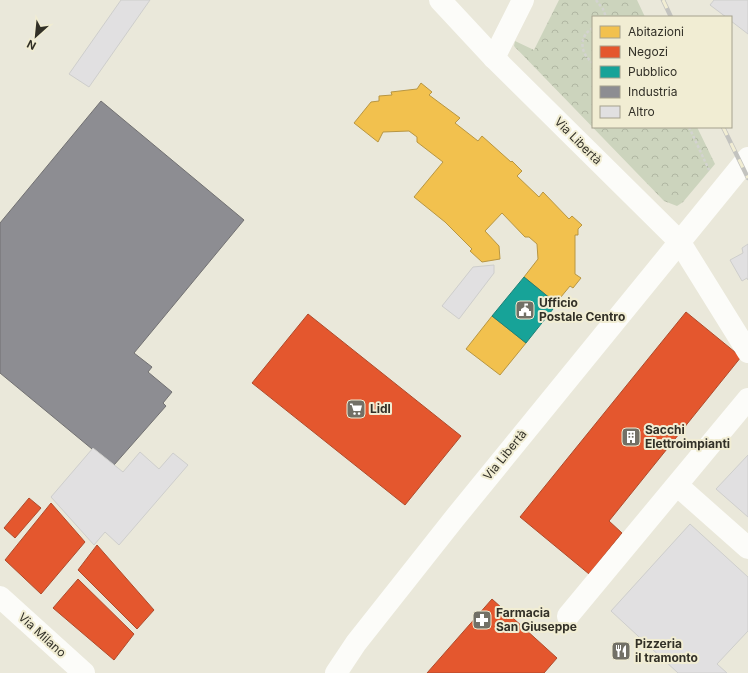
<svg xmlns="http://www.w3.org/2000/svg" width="748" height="673" font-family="Inter,sans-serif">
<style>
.forest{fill:url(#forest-crowns)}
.homes{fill:#f2c14e;stroke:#b89642}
.shops{fill:#e4572e;stroke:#af4b2c}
.public{fill:#17a398;stroke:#1f8076}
.industry{fill:#8d8d92;stroke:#727172}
.building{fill:#e1e0e1;stroke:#cececc}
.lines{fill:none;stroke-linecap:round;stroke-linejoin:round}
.path{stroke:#d3d3cf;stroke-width:2.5;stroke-dasharray:3 2;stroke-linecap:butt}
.minor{stroke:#fcfcf9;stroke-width:22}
.secondary{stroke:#fcfcf9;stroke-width:22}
.rail-casing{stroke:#c3c3bf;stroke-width:4.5}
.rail{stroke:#f1edd3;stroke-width:3;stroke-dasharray:9;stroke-linecap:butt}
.labels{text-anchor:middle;stroke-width:4;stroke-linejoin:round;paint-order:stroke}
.street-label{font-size:12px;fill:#323027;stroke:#f1edd3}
.poi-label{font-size:12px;font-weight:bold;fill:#323027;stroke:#f1edd3;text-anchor:start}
</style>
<defs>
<pattern id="forest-crowns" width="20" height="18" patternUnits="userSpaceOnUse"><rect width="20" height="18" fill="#ccd4bd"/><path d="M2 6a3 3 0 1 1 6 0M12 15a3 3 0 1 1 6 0" fill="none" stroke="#b0b6a2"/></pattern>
</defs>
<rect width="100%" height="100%" fill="#eae8da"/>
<path class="forest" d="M559 0H637L645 17H593V127H697L715 164 683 202 677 206 664 201 514 46 515 41 534 50Z"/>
<g class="homes">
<path d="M421 83 432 92 429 95 460 118 455 123 478 141 482 136 511 162 512 161 522 171 517 176 539 197 543 192 569 219 572 216 582 225 578 229V235H575V274L581 278 573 288 570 286 556 303 524 277 538 259 537 244 529 237H525L502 213 485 231 499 246 500 259 482 262 470 251 472 249 445 222 414 197 443 162 417 142V137L409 131 383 132 378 142 354 123 371 102 379 101V96L392 95 391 92 417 89Z"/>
<path d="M492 316 526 343 500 375 466 349Z"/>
</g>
<g class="shops">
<path d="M686 312 741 357 609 521 622 533 589 574 520 517Z"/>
<path d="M308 314 461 436 405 505 252 383Z"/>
<path d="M29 498 41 508 15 538 4 528Z"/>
<path d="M51 503 85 542 41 594 5 560Z"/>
<path d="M97 545 154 610 137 629 78 570Z"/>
<path d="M78 579 134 634 114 660 53 608Z"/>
<path d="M492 599 557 658 544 673H427Z"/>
</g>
<path class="public" d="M524 277 557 304 526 343 492 316Z"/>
<path class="industry" d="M101 101 244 220 134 353 152 367 148 372 172 392 163 403 166 406 114 465 93 448 92 449 0 373V223Z"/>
<g class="building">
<path d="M121 0H150L89 87 69 74Z"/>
<path d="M714 0H748V34L731 21V17H726L710 5Z"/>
<path d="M748 244V280L747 278 742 281 730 260 743 253 742 248Z"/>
<path d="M494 265V273L459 319 442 306 473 267Z"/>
<path d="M93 448 123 472 140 452 159 469 173 453 188 465 119 545 105 532 94 545 51 497Z"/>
<path d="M748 455V517L716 489Z"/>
<path d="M690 524 748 577V631L717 664 727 673H678L611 611Z"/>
</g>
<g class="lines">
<g class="path">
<path d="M596 0 603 9 606 17"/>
<path d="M593 28C578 36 580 54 593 63"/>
<path d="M689 127 709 170"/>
</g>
<g class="minor">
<path d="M440 0 494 58 679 241 748 352"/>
<path d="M494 58 523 0"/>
<path d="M678 486 748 548"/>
<path d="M568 616 748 399"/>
<path d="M336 673 356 643 454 519 748 158"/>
</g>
<path class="secondary" d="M0 597 84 673"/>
<g class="rail-casing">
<g id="rail">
<path d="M663 0 671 17"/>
<path d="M723 127 748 178"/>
</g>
</g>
<use href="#rail" class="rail"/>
</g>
<defs>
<g id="civic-square" transform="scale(1)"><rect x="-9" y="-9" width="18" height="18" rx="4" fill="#727066" stroke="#f1edd3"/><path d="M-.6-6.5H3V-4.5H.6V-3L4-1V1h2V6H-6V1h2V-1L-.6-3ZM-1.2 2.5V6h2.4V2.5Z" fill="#fff"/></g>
<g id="supermarket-square" transform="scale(1)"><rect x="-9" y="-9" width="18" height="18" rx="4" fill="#727066" stroke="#f1edd3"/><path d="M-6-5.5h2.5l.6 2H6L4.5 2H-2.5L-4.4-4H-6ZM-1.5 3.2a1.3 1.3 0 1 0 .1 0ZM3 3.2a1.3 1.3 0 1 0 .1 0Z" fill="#fff"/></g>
<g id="building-square" transform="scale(1)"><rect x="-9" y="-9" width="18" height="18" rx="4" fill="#727066" stroke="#f1edd3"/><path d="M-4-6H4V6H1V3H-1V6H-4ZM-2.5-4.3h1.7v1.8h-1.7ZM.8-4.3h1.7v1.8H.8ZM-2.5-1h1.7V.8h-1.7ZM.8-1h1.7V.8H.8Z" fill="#fff"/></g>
<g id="pharmacy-square" transform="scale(1)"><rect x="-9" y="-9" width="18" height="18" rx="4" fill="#727066" stroke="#f1edd3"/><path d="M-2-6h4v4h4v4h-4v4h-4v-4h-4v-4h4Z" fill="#fff"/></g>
<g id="restaurant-square" transform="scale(1)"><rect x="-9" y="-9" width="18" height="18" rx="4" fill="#727066" stroke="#f1edd3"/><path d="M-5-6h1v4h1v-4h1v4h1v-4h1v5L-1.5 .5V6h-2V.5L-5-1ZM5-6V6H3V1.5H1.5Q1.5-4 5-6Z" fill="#fff"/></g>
</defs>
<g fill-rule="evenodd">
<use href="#civic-square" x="525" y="310"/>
<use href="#supermarket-square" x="356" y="409"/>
<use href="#building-square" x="631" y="437"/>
<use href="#pharmacy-square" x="482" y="620"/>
<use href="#restaurant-square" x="621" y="651"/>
</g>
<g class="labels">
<g class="street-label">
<text transform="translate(578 141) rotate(45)" y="4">Via Libertà</text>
<text transform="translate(505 455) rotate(-51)" y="4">Via Libertà</text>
<text transform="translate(42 635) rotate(42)" y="4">Via Milano</text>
</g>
<g class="poi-label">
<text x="539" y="307">Ufficio<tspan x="539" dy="14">Postale Centro</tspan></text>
<text x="370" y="413">Lidl</text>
<text x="645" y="434">Sacchi<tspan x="645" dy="14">Elettroimpianti</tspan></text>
<text x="496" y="617">Farmacia<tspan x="496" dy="14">San Giuseppe</tspan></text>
<text x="635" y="648">Pizzeria<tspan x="635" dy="14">il tramonto</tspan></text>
</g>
</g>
<rect x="592" y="16" width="140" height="112" fill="#f1edd3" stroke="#a5a18e"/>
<rect x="600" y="26" width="20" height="12" fill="#f2c14e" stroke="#a5a18e"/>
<text x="628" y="36" font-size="12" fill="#323027">Abitazioni</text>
<rect x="600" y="46" width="20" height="12" fill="#e4572e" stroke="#a5a18e"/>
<text x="628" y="56" font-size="12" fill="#323027">Negozi</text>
<rect x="600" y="66" width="20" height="12" fill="#17a398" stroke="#a5a18e"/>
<text x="628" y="76" font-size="12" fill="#323027">Pubblico</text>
<rect x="600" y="86" width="20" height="12" fill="#8d8d92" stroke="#a5a18e"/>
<text x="628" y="96" font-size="12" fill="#323027">Industria</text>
<rect x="600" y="106" width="20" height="12" fill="#e1e0e1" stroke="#a5a18e"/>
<text x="628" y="116" font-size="12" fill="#323027">Altro</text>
<g transform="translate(36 36) rotate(207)" stroke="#f1edd3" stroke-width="3" paint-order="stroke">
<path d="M0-3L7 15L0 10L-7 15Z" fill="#323027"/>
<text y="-6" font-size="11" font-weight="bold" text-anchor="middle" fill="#323027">N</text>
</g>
</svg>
